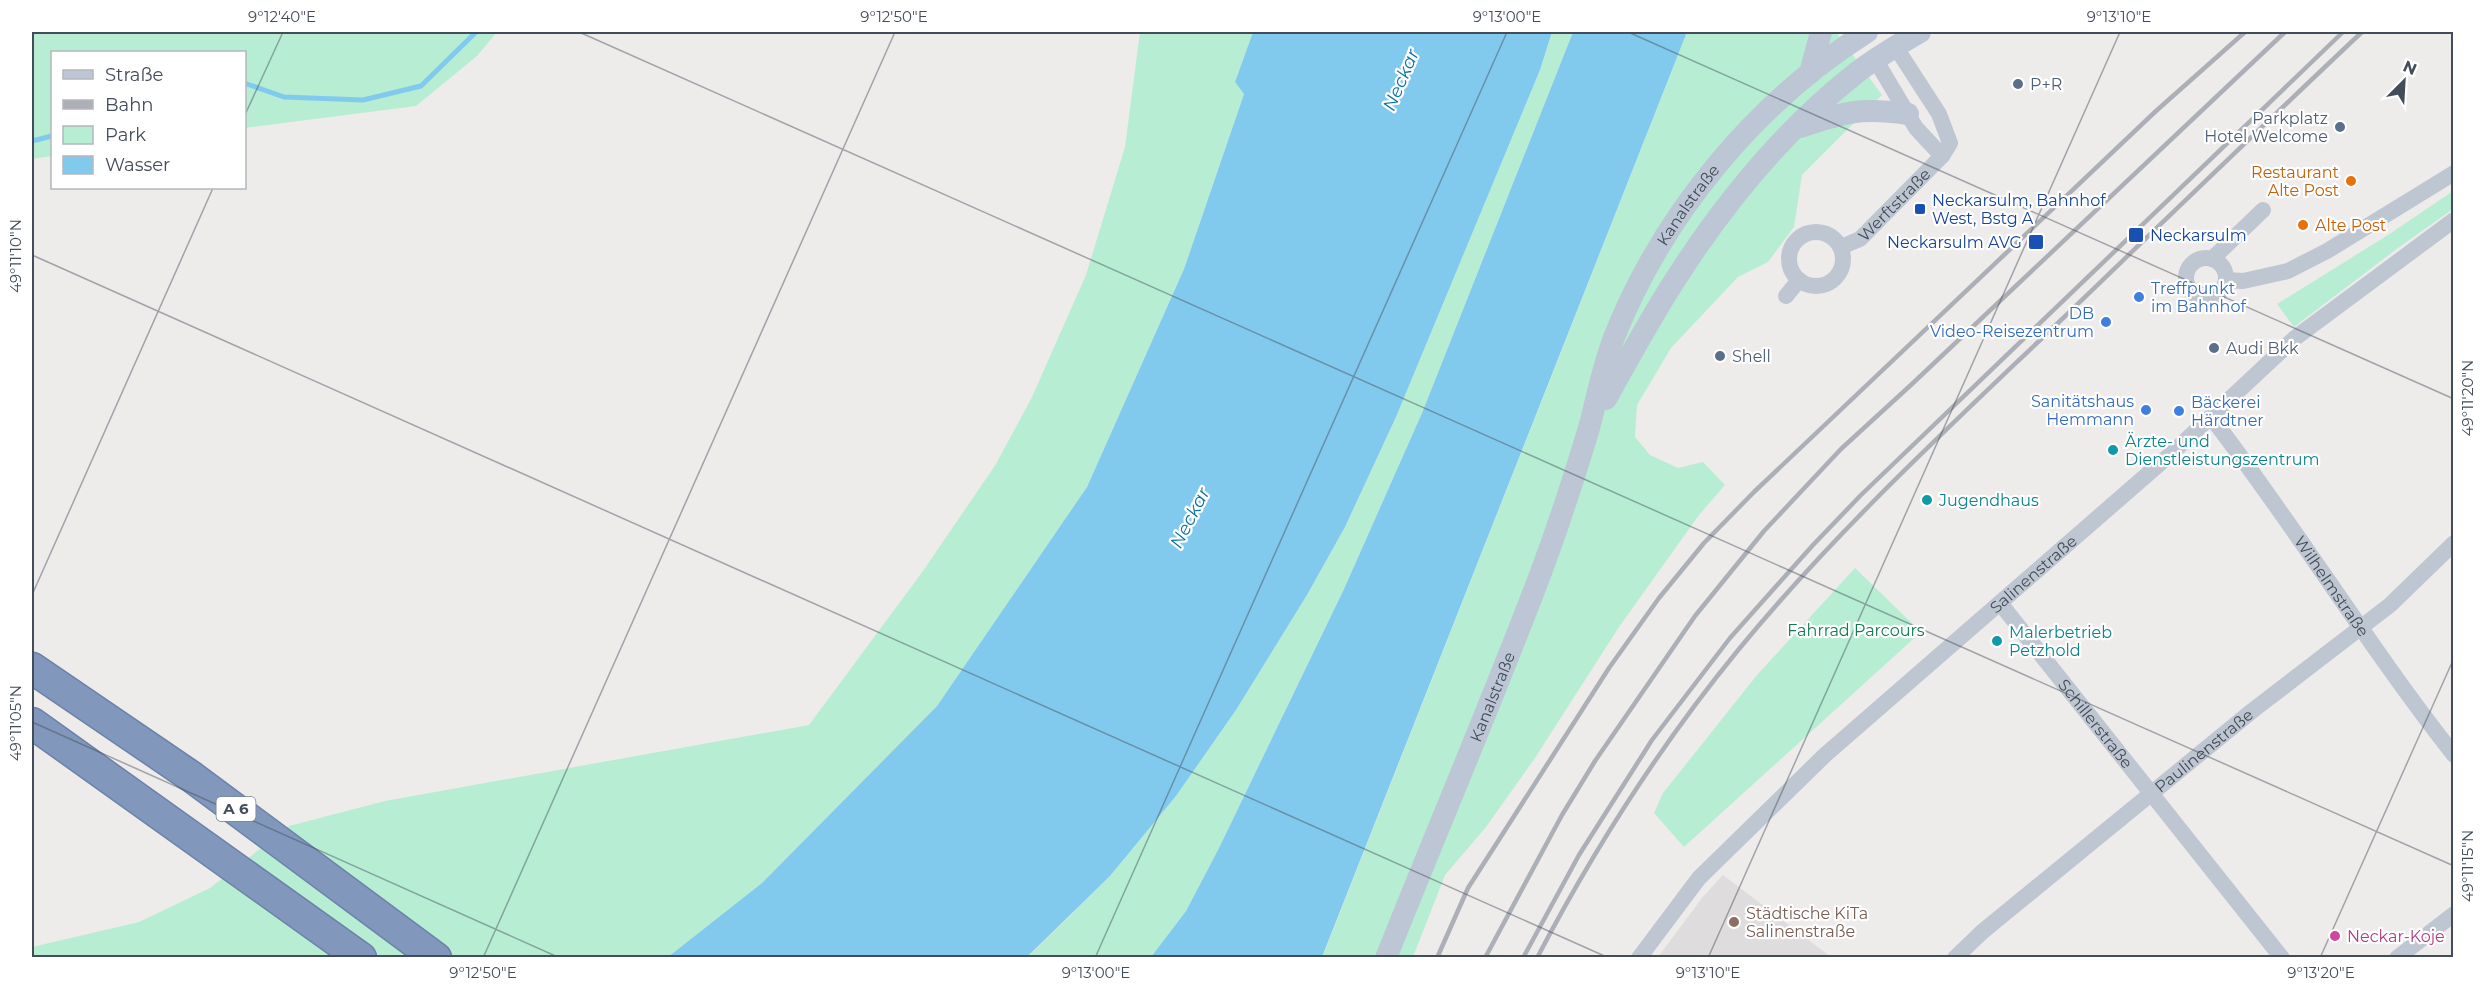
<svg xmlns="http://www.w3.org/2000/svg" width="2485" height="989" font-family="Montserrat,sans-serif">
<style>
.education{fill:#dfdcdd}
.green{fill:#b7eed3}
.water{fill:#82caed}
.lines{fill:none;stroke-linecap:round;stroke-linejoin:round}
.stream{stroke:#82caed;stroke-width:5}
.highway-casing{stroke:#6c82a8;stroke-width:33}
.street{stroke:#bec6d1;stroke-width:16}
.secondary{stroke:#bdc6d5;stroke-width:22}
.highway{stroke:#8197bc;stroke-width:30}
.rail{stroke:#adafb6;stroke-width:4.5}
.ticks{fill:none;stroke:#434c59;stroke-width:1.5;stroke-opacity:0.45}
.service-dot{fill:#5c6f8a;stroke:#fff;stroke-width:2}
.food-dot{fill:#e8710a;stroke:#fff;stroke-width:2}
.transit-dot{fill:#1a4fb4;stroke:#fff;stroke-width:2}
.shop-dot{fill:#3f7fe0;stroke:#fff;stroke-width:2}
.culture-dot{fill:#0f9aa8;stroke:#fff;stroke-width:2}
.education-dot{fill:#8d6e63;stroke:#fff;stroke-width:2}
.hotel-dot{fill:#d1479c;stroke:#fff;stroke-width:2}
.labels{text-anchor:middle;stroke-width:4.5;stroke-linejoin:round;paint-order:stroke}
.shield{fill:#fff;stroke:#7b828b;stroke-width:1.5}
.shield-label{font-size:15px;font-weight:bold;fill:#434c59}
.service-label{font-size:16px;fill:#4e5e75;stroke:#fff;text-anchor:start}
.food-label{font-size:16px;fill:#c56008;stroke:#fff;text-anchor:end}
.transit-label{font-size:16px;fill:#164399;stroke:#fff;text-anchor:start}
.street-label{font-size:16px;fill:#434c59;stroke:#fff}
.shop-label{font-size:16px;fill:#366cbe;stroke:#fff;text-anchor:start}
.culture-label{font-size:16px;fill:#0d838f;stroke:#fff;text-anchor:start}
.park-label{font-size:16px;fill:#147a53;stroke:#fff}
.education-label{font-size:16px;fill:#785e54;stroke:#fff;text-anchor:start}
.hotel-label{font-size:16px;fill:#b23c85;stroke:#fff;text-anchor:start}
.water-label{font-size:18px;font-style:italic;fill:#0973a6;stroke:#fff}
.neatline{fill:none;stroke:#434c59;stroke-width:2}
.ticks-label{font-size:15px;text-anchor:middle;fill:#434c59}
</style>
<rect width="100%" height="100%" fill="#eeebeb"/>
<path class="education" d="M1723 875 1831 957H1658L1702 898Z"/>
<g class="green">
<path d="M32 32H497L477 56 416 106 245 128 244 52H52V156L32 159Z"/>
<path d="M1140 32H1253L1235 82 1244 94 1184 269 1087 487 937 706 762 883 668 957 32 958V947L139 922 210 888 289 826 385 801 809 725 923 571 996 464 1032 397 1086 275 1125 147Z"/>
<path d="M1552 32H1573L1422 413 1344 589 1219 848 1186 911 1151 957 1027 958 1110 876 1176 796 1236 710 1307 595 1345 527 1396 417 1540 70Z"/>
<path d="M1687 32H1836L1882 95 1802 175 1794 227 1768 262 1738 277 1671 348 1637 405 1635 437 1650 455 1678 468 1703 462 1725 485 1699 515 1619 627 1535 758 1486 827 1445 875 1413 957 1322 958Z"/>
<path d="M2453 191V209L2398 248 2294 327 2277 304 2388 235Z"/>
<path d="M1855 568 1921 632 1684 847 1654 813 1663 793 1757 675Z"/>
</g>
<g class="water">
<path d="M1253 32H1552L1540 70 1396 417 1345 527 1307 595 1236 710 1176 796 1110 876 1027 957H668L762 883 937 706 1087 487 1184 269 1244 94 1235 82Z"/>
<path d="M1573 32H1687L1322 957H1151L1186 911 1219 848 1344 589 1422 413Z"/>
</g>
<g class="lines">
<g class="stream">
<path d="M244 83 284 97 363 100 421 86 476 32"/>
<path d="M32 141 52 136"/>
</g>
<g class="highway-casing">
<g id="highway">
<path d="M32 668 192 777 436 958"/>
<path d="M32 723 361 958"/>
</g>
</g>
<g class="street">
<path d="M1875 59 1916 128 1942 156"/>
<circle cx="1816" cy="259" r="27"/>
<path id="s1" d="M1841 247 1860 239 1942 156 1950 143 1939 114 1895 46"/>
<circle cx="2206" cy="278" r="20"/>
<path d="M2212 259 2263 210"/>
<path d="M2226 280 2243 281 2288 271 2327 251 2454 173"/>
<path d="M1786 296 1799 280"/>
<path id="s2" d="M2211 417C2296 527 2368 646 2454 755"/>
<path id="s3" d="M2000 603 2282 958"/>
<path id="s4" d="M1639 958 1699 878 1825 755 2172 453 2295 338 2454 220"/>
<path id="s5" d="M1955 958 1982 932 2252 711 2390 605 2454 543"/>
<path d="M2397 958 2454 914"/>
</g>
<g class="secondary">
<path d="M1810 73 1821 32"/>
<path d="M1800 127C1845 112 1860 107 1908 114"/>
<path d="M1606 399C1628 359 1650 319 1675 280 1723 205 1784 130 1855 74 1875 58 1898 45 1920 32"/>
<path id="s6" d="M1386 958C1437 830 1491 704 1540 575 1558 527 1574 478 1589 428 1597 398 1603 365 1615 335 1664 213 1756 102 1867 32"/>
</g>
<use href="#highway" class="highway"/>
<g class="rail">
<path d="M1437 958 1468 888 1609 668 1659 598 1704 543 1754 492 2156 111 2245 32"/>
<path d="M1485 958 1562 815 1595 761 1695 616 1764 531 1841 449 1912 384 2285 32"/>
<path d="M1523 958 1579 855 1652 740 1730 638 1813 545 1861 495 2343 32"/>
<path d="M1537 958C1594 849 1661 744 1739 649 1836 531 1949 427 2059 322 2160 225 2260 128 2362 32"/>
</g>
</g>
<path class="ticks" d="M579 32 2454 866M1628 32 2454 399M244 117 283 32M32 255 1609 958M32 595 213 188M32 722 560 958M483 958 895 32M1095 958 1507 32M1708 958 2120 32M2320 958 2454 658"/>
<g class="service-dot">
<circle cx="2018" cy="84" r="6"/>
<circle cx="2340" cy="127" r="6"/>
<circle cx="2214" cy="348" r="6"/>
<circle cx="1720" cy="356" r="6"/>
</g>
<g class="food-dot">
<circle cx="2351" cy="181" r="6"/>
<circle cx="2303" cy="225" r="6"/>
</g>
<g class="transit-dot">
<rect x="1914" y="203" width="12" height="12" rx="3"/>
<rect x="2128" y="227" width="16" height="16" rx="3"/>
<rect x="2028" y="234" width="16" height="16" rx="3"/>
</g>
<g class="shop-dot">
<circle cx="2139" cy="297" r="6"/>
<circle cx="2106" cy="322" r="6"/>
<circle cx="2146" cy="410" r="6"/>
<circle cx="2179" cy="411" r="6"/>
</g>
<g class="culture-dot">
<circle cx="2113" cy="450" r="6"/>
<circle cx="1927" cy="500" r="6"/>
<circle cx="1997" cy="641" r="6"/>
</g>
<circle class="education-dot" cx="1734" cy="922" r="6"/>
<circle class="hotel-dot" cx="2335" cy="936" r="6"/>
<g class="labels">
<rect class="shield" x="216.5" y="797" width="39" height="24" rx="4.5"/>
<g class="shield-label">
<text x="236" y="814">A 6</text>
</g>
<g class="service-label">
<text x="2030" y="90">P+R</text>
<text x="2328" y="124" text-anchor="end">Parkplatz<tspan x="2328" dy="18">Hotel Welcome</tspan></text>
<text x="2226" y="354">Audi Bkk</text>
<text x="1732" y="362">Shell</text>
</g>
<g class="food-label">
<text x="2339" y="178">Restaurant<tspan x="2339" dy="18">Alte Post</tspan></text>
<text x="2315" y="231" text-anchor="start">Alte Post</text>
</g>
<g class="transit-label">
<text x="1932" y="206">Neckarsulm, Bahnhof<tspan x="1932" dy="18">West, Bstg A</tspan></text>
<text x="2150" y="241">Neckarsulm</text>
<text x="2022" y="248" text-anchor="end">Neckarsulm AVG</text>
</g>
<g class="street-label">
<text dy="6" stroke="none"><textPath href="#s1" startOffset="69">Werftstraße</textPath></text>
<text dy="6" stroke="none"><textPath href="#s6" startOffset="814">Kanalstraße</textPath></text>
<text dy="6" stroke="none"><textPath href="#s4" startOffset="552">Salinenstraße</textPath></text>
<text dy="6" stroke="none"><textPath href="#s2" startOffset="208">Wilhelmstraße</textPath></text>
<text dy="6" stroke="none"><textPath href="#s6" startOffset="282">Kanalstraße</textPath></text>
<text dy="6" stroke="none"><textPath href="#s3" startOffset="154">Schillerstraße</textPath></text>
<text dy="6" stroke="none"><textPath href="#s5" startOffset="324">Paulinenstraße</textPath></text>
</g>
<g class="shop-label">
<text x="2151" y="294">Treffpunkt<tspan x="2151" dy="18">im Bahnhof</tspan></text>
<text x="2094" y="319" text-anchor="end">DB<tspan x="2094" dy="18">Video-Reisezentrum</tspan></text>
<text x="2134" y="407" text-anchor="end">Sanitätshaus<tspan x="2134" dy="18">Hemmann</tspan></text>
<text x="2191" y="408">Bäckerei<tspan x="2191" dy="18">Härdtner</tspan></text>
</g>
<g class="culture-label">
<text x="2125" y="447">Ärzte- und<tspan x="2125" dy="18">Dienstleistungszentrum</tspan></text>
<text x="1939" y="506">Jugendhaus</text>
<text x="2009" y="638">Malerbetrieb<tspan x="2009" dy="18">Petzhold</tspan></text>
</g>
<g class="park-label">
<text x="1856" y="636">Fahrrad Parcours</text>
</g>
<g class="education-label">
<text x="1746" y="919">Städtische KiTa<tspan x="1746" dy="18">Salinenstraße</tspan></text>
</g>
<g class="hotel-label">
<text x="2347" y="942">Neckar-Koje</text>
</g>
<g class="water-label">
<text transform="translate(1401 80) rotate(-67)" y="6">Neckar</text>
<text transform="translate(1190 518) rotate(-63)" y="6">Neckar</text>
</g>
</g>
<rect width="2485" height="989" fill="none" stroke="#ffffff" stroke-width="66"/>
<rect x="51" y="51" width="195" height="138" fill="#ffffff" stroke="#b4b7bd" stroke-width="1.5"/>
<rect x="63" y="70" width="30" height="9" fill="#bdc6d5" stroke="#b4b7bd" stroke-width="1.5"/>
<text x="105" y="81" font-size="18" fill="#434c59">Straße</text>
<rect x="63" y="100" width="30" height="9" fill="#adafb6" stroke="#b4b7bd" stroke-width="1.5"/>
<text x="105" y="111" font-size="18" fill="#434c59">Bahn</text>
<rect x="63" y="126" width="30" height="18" fill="#b7eed3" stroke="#b4b7bd" stroke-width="1.5"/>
<text x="105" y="141" font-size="18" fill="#434c59">Park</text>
<rect x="63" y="156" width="30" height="18" fill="#82caed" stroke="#b4b7bd" stroke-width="1.5"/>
<text x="105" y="171" font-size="18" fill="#434c59">Wasser</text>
<g transform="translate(2404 81) rotate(24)" stroke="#ffffff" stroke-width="4.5" paint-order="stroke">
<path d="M0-4.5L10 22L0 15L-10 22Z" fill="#434c59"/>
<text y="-9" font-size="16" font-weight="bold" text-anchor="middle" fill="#434c59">N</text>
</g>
<rect x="33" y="33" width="2419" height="923" class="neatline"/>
<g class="ticks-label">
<text x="282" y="22">9°12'40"E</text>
<text x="894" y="22">9°12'50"E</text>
<text x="1507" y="22">9°13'00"E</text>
<text x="2119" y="22">9°13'10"E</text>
<text transform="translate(16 256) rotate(-90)" y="5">49°11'10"N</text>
<text transform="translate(2468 398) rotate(-90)" y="5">49°11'20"N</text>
<text transform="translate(16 723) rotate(-90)" y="5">49°11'05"N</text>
<text transform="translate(2468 866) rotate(-90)" y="5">49°11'15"N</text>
<text x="483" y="978">9°12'50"E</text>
<text x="1096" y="978">9°13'00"E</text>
<text x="1708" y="978">9°13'10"E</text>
<text x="2321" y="978">9°13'20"E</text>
</g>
</svg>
